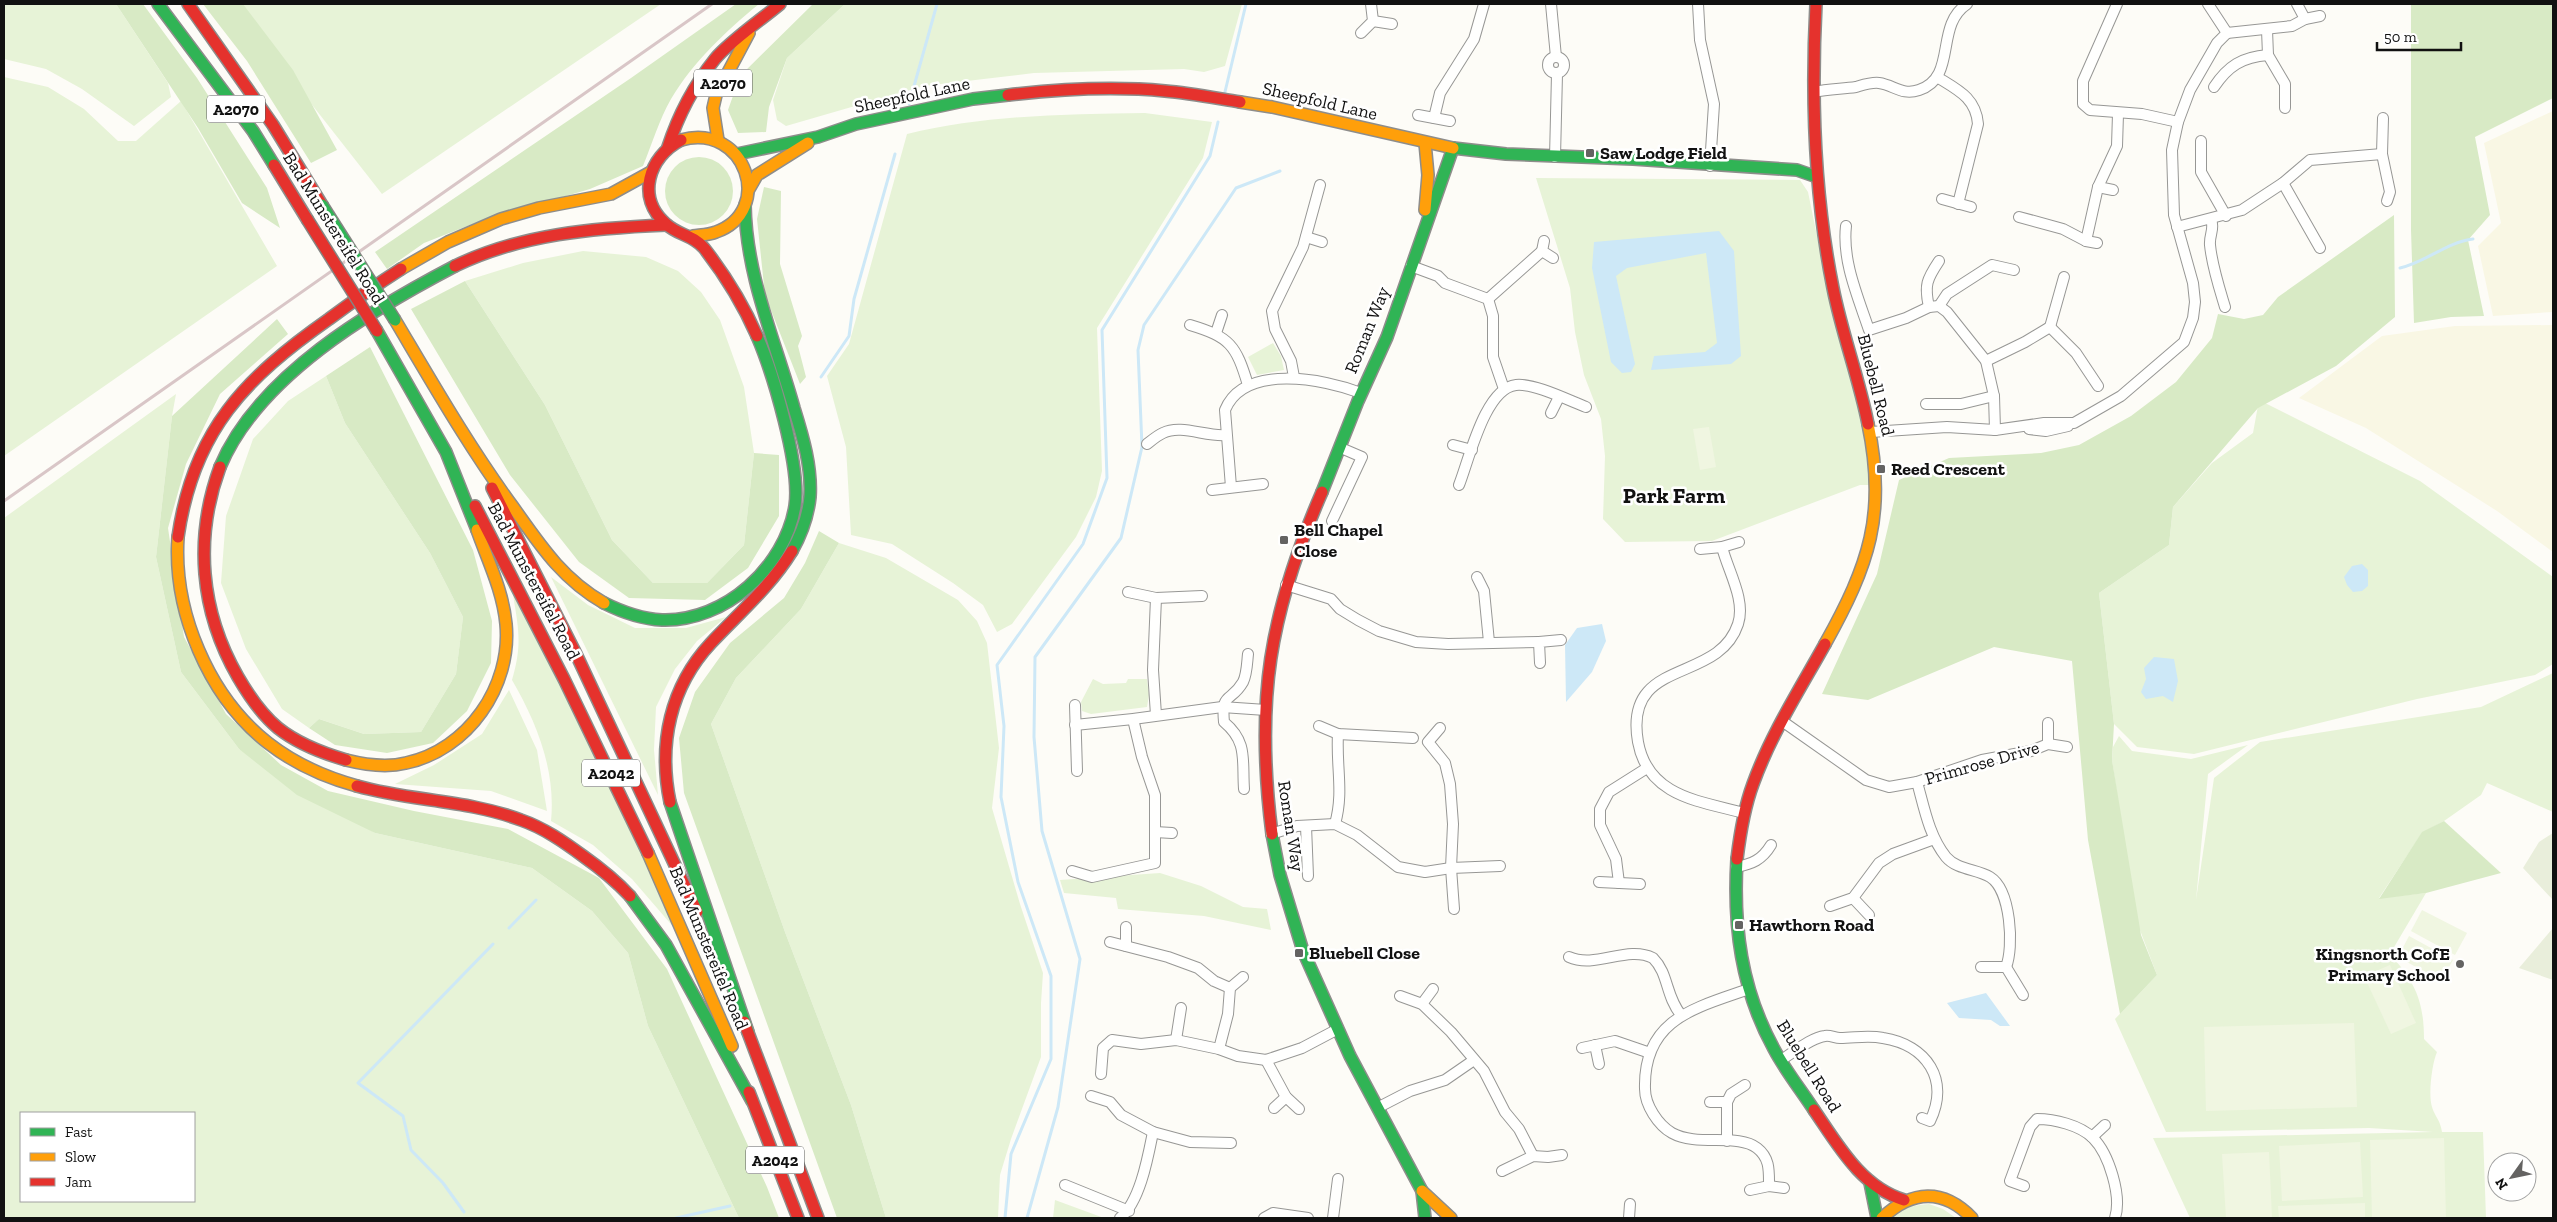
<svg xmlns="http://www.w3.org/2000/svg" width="2557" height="1222" font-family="'Zilla Slab',serif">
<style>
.farmland{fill:#f9f7e4}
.green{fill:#e7f3d7;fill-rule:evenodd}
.forest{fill:#d8eac5}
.cemetery{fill:#e9eedb}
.pitch{fill:#f0f6e1}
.water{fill:#cde8f7}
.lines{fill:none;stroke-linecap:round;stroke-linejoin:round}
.stream{stroke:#cde8f7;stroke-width:3}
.street-casing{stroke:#979795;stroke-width:12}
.fast-casing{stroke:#8e8d8b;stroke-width:14}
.slow-casing{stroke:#8e8d8b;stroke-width:14}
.jam-casing{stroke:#8e8d8b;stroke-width:14}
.street{stroke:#fffffe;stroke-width:10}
.fast{stroke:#30b455;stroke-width:11}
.slow{stroke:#ff9f0a;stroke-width:11}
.jam{stroke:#e5322d;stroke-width:11}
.rail{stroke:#d9c6c7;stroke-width:3}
.fast-bridge-casing{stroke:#858482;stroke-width:14;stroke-linecap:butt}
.jam-bridge-casing{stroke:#858482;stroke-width:14;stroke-linecap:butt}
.fast-bridge{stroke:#30b455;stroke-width:11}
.jam-bridge{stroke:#e5322d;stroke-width:11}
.poi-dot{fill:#646362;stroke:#fff;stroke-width:2}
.labels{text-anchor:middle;stroke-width:5;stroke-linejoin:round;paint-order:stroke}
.shield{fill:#fff;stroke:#585858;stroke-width:1}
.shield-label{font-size:16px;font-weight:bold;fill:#111}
.street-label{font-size:18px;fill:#111;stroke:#fff}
.poi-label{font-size:18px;font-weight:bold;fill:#111;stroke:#fff;text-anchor:start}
.district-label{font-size:22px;font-weight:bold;fill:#111;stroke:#fff}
</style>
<rect width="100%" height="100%" fill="#fdfcf7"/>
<g class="farmland">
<path d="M2553 111V312L2493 316 2478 246 2501 223 2484 143Z"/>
<path d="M2553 325V552L2497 511 2366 428 2299 398 2382 336 2455 326Z"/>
</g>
<g class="green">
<path d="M4 4H116L168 83 171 97 134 126 82 89 46 69 4 59Z"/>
<path d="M233 4H661L382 194Z"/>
<path d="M845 4H1242L1225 66 1204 72 1184 69 1034 73 924 86 786 126 777 120 773 100 787 58Z"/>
<path d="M4 77 48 87 84 109 118 141H136L181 101 277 266 4 456Z"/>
<path d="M1145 113 1212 122 1203 158 1097 328 1102 471 1096 497 1076 537 1012 624 997 632 983 605 953 583 892 544 851 535 846 447 827 376 849 344 907 134C985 115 1065 114 1145 113Z"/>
<path d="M1536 178 1800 180 1808 192 1833 314 1864 425 1871 485H1860L1712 541 1625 542 1603 519 1605 456 1601 419 1584 375 1575 332 1570 288Z"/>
<path d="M583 251 646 257 678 271 701 292 720 320 744 387 754 453 744 545 707 583H653L612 540 545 405 465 281 523 263Z"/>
<path d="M1273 343 1281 356 1284 370 1257 375 1248 357Z"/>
<path d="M326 376 345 423 430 553 463 617 456 674 421 732 364 734 319 719 309 728 282 709 246 649 221 583 226 516 253 439 288 401Z"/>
<path d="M176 394 172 416 156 557 181 672 239 749 375 833 532 868 592 911 628 953 648 1026 739 1218H4V518ZM21 1113H194V1201H21Z"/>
<path d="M2259 400 2420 481 2553 577V664L2535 675 2417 699 2194 754 2137 747 2114 724 2099 593 2169 545 2173 507 2212 463 2253 433Z"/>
<path d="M839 543 886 558 958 600 977 621 987 643 999 748 992 808 1020 904 1043 973 1041 1003V1057L1011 1139 1000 1175 998 1218H886L851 1105 785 932 711 724 736 678 801 609Z"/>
<path d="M551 577 588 605 635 628H686L726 617 697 641 675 669 656 707 654 750 658 795Z"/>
<path d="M513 595 581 723 676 930 632 879 593 845 551 821C556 771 537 723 512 680 522 646 519 630 513 595Z"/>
<path d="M2553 673V812L2487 783 2481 795 2444 821 2422 833 2379 898 2426 893 2390 954C2415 982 2424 1001 2424 1039L2437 1052C2432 1063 2428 1095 2432 1107 2435 1117 2440 1119 2442 1132H2483L2486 1218H2190L2153 1138 2433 1132 2369 1128 2166 1132 2115 1019 2157 975 2135 917 2112 760 2113 747 2119 736 2132 751 2191 759 2248 745 2208 774 2196 900 2214 778 2260 742 2481 707Z"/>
<path d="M1093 679 1103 684 1126 683 1128 679H1147L1149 695 1147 707 1091 714 1082 711 1081 702Z"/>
<path d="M509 690 537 750 547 811 491 791 395 784 434 765 482 734Z"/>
<path d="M1160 873 1201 886 1243 907 1267 909 1271 930 1204 916 1118 909 1116 898 1064 893 1060 880Z"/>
<path d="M1055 1200 1104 1218H1053Z"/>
<path d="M1929 1204 1943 1209 1956 1218H1891C1903 1208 1913 1205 1929 1204Z"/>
</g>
<g class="forest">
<path d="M116 4H143L197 78 267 188 280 228 242 203 198 128Z"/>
<path d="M203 4H243L293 70 337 150 311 163 247 61Z"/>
<path d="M736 4H759C726 31 693 62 671 99 659 120 652 144 643 166L590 189 480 221 424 243 387 269 375 252 631 78Z"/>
<path d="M813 4H845L787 58 769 107 766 132 738 133 728 110 740 76Z"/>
<path d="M2411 4H2553V98L2475 137 2490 215 2468 240 2484 316 2451 317 2414 323 2411 230Z"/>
<circle cx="699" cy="191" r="34"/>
<path d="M764 187 781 191 780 264 802 336 798 346 806 377 800 384 765 295 757 219Z"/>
<path d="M2394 215 2395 317 2336 366 2258 408 2173 507 2169 545 2099 593 2114 724 2112 760 2141 935 2157 975 2120 1014 2088 840 2072 661 1994 647 1868 700 1822 694 1877 574 1899 480 1949 458 2041 453 2079 445 2131 416 2176 382 2212 338 2218 314 2244 319 2263 315 2278 297Z"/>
<path d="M465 281 545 405 612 540 653 583H707L744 545 754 453 779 455V516L748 568 705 600 629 598 579 562 510 475 411 309Z"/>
<path d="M277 319 288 334 220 394 186 464 168 528 184 637 226 714 281 765 328 791 414 811 508 829 599 878 667 969 767 1187 779 1218H739L648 1026 628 953 592 911 532 868 375 833 297 795 239 749 181 672 156 557 172 416Z"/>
<path d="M370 347 473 550 492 621 491 663 467 711 433 743 387 753 335 745 309 728 319 719 364 734 421 732 456 674 463 617 430 553 345 423 326 376Z"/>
<path d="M819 531 839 543 801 609 736 678 711 724 785 932 851 1105 886 1218H837L684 793 679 738 695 692 730 643 784 598 805 563Z"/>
<path d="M2444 821 2501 873 2426 893 2379 899 2422 832Z"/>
</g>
<g class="cemetery">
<path d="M2553 833V900L2523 868 2539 842Z"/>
<path d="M2553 928V980L2519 968Z"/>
</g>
<g class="pitch">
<path d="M1709 427 1716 467 1700 470 1693 429Z"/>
<path d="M2422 910 2467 933 2455 955 2411 931Z"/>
<path d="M2409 936 2453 960 2441 981 2398 957Z"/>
<path d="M2390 965 2416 1023 2391 1034 2364 976Z"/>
<path d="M2354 1023 2357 1107 2206 1111 2204 1027Z"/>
<path d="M2444 1138 2446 1218H2372L2370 1140Z"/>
<path d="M2360 1142 2363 1197 2282 1201 2279 1146Z"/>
<path d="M2269 1152 2272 1218H2226L2222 1154Z"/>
<path d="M2365 1203V1218H2279L2278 1206Z"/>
</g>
<g class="water">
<path d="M1719 231 1734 251 1741 356 1731 364 1651 370 1654 356 1705 352 1717 343 1706 253 1627 268 1616 276 1635 364 1631 372 1622 373 1611 362 1592 268 1594 242Z"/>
<path d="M2362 564 2368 570V586L2362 591 2353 592 2347 585 2344 577 2352 566Z"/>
<path d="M1602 624 1606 641 1592 672 1566 702 1565 645 1577 628Z"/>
<path d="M2154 657 2174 659 2178 681 2173 702 2163 696 2146 699 2141 692 2146 679 2144 668Z"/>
<path d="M1986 993 2010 1026H2000L1991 1020 1959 1018 1947 1003Z"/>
</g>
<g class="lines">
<g class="stream">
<path d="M1224 96 1246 4"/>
<path d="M909 104 937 4"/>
<path d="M2400 268C2426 262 2447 242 2473 239"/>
<path d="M821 377 849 336 854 299 895 154"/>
<path d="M509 928 536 900"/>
<path d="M464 1212 443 1183 411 1150 403 1116 358 1083 493 944"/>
<path d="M676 1218 730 1206"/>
<path d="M1005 1218 1011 1154 1051 1059V976L1018 882 1001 797 1004 726 997 665 1083 544 1107 478 1102 330 1210 156 1218 122"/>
<path d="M1027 1218 1058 1107 1080 959 1042 831 1034 737 1035 657 1121 538 1142 447 1138 350 1144 325 1236 188 1280 171"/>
</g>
<g class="street-casing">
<g id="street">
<path d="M1551 4 1556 57"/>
<path d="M1698 4 1700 40 1714 104 1710 166"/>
<path d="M2117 4 2083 81V104L2090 110 2142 114 2178 122"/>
<path d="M2297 4 2305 19"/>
<path d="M1373 21 1392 24"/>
<path d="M2267 30 2268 55 2285 84V108"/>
<path d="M1361 33 1373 21 1371 4"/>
<path d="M2227 33 2292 26 2305 19 2320 16"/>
<circle cx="1556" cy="65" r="8"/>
<path d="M1937 77C1958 90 1976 98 1978 124L1958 204"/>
<path d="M2214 87C2228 66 2242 57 2268 55"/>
<path d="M1814 92C1828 89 1842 89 1856 87 1863 85 1872 82 1879 83 1894 85 1902 96 1919 90 1958 77 1934 26 1967 4"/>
<path d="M1418 115 1450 121"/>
<path d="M1434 118 1440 93 1474 39 1484 4"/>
<path d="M2383 118 2382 154 2390 192 2387 201"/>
<path d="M2201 141V172L2226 216"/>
<path d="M1555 157 1557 74"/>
<path d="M2283 183 2320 248"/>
<path d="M2098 187 2113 190"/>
<path d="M1942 199 1971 207"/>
<path d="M2019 217 2063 229 2086 241 2097 243"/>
<path d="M2211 219C2215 229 2209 235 2210 245 2212 266 2219 287 2225 307"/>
<path d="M1846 226C1842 261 1858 297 1869 330L1906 318 1929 307 1939 306 1947 312 1986 361 1994 396 1995 430"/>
<path d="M2177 227 2242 210 2283 183 2310 160 2382 154"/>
<path d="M1306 237 1322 242"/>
<path d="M1544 241 1542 251 1553 258"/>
<path d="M2086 241 2098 187 2117 146 2118 114"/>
<path d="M1411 266 1438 276 1445 283 1488 299 1493 316V357L1504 389"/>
<path d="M1488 299 1542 251"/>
<path d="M1939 306 1947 294 1992 265 2014 270"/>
<path d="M1929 307C1924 285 1927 279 1939 261"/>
<path d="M1190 325C1230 337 1236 345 1248 385"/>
<path d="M2050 327 2064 277"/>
<path d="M1216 333 1222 315"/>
<path d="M1986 361 2025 342 2050 327 2076 353 2098 386"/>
<path d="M1294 377 1291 361 1275 329 1272 311 1303 247 1320 185"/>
<path d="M1926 404H1961L1994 396"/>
<path d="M1551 413 1559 397"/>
<path d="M2029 429 2046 431 2068 426"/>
<path d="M1871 432 1947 427 1995 430 2044 423H2074L2121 396 2184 342 2193 318 2195 302 2193 283 2174 215 2172 150 2178 122 2190 90 2217 43 2227 33 2208 4"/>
<path d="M1147 444C1152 440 1158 435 1163 433 1181 424 1206 437 1226 435"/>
<path d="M1453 445 1472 450"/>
<path d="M1459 485C1469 460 1485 388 1516 385 1534 383 1568 400 1586 407"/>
<path d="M1231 487 1225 410C1244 363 1324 379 1361 393"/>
<path d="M1212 490 1263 484"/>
<path d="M1332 521 1362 457 1341 448"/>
<path d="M1722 547C1728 571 1746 600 1738 624 1718 685 1623 656 1638 742 1648 797 1700 801 1744 813"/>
<path d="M1700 549 1722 547 1739 542"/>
<path d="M1477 577 1484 591 1489 642"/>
<path d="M1286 585 1331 599 1340 609 1358 620 1379 631 1416 642 1448 644 1539 642"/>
<path d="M1128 592 1156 598 1202 596"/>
<path d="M1540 663 1539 642 1561 640"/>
<path d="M1075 705 1077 771"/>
<path d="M1156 715 1153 670 1156 598"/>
<path d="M1782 721 1866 780 1889 787 1917 782 1982 760 2031 751 2048 744 2067 747"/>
<path d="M1075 725 1133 719 1222 707 1266 710"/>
<path d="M1319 726 1338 734 1413 738"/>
<path d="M1440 728 1428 742 1445 763 1450 784 1453 824 1451 868 1454 909"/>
<path d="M2048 744V723"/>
<path d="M1917 782C1924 807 1929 836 1946 857 1957 870 1977 869 1990 877 2011 890 2014 947 2006 967"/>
<path d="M1244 789C1242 760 1248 742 1224 722 1221 691 1231 703 1243 682 1247 674 1247 663 1248 654"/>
<path d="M1335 824C1344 792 1336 767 1338 734"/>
<path d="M1306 826 1308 876"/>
<path d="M1155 832 1172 833"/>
<path d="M1271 834 1297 826 1335 824 1357 835 1398 867 1425 872 1451 868 1500 866"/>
<path d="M1736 867C1752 864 1762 860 1771 845"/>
<path d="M1072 871 1092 877 1155 863V795L1142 757 1133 719"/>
<path d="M1599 882 1640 884"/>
<path d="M1619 883 1616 859 1600 825V809L1609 792 1647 768"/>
<path d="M1853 898 1869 915"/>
<path d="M1830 906 1853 898 1879 863 1893 854 1934 839"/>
<path d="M1110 942 1168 957 1198 968 1214 981 1230 988"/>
<path d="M1126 946V927"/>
<path d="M1569 957C1596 969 1627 945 1653 958 1669 974 1665 995 1681 1015"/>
<path d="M1981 967H2006L2023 995"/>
<path d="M1749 989C1695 1008 1643 1019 1645 1089 1645 1105 1658 1125 1672 1133 1697 1147 1738 1133 1757 1148 1770 1158 1769 1171 1769 1186"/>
<path d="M1400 996 1422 1004 1451 1032 1484 1071 1505 1112 1519 1129 1533 1156"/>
<path d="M1422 1004 1433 989"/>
<path d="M1176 1040 1181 1008"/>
<path d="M1595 1045 1599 1064"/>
<path d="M1582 1048 1615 1041 1650 1053"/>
<path d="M1219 1049 1228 1014 1230 988 1243 977"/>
<path d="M1266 1060 1286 1097 1299 1109"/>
<path d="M1781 1060C1793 1053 1810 1038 1825 1036 1830 1035 1835 1038 1840 1038 1855 1038 1868 1035 1883 1038 1927 1045 1950 1080 1930 1121L1922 1118"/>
<path d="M1101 1074 1103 1048 1112 1040 1141 1044 1176 1040 1219 1049 1238 1056 1266 1060 1302 1048 1338 1029"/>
<path d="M1091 1096 1110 1102 1121 1115 1153 1132 1190 1142 1231 1143"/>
<path d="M1710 1102H1727"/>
<path d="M1379 1107 1410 1091 1445 1080 1474 1060"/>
<path d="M1274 1108 1286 1097"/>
<path d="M2092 1137 2105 1125"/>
<path d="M1727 1141V1102L1731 1094 1745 1085"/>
<path d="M1502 1171 1533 1156 1548 1157 1562 1155"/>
<path d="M1065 1185 1129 1211"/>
<path d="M2024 1186 2010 1181 2030 1127 2037 1119C2054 1119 2080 1125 2093 1138 2109 1154 2122 1196 2115 1218"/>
<path d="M1750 1190 1769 1186 1784 1188"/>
<path d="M1120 1218C1140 1202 1148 1157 1153 1132"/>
<path d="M1264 1218 1273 1213 1308 1218"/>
<path d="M1333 1218 1338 1179"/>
<path d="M1629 1218 1630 1204"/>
</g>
</g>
<g class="fast-casing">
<g id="fast">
<path d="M158 4 253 131 274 165"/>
<path d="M1453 148 1506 154 1633 159 1797 170 1817 177"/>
<path d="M737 154 818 137 856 124 973 99 1008 95"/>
<path d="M745 205C746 276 775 340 794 408 803 437 812 467 810 497 808 516 801 535 792 551"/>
<path d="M377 331 446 452 477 530"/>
<path d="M220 467C258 376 371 310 455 266"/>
<path d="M1322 492 1358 401 1387 337 1453 148"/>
<path d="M604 603C622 612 641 619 662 620 725 622 785 567 795 506 801 467 773 373 757 336"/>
<path d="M670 802 748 1032"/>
<path d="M1272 834 1280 875 1303 951 1350 1056 1422 1191 1425 1218"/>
<path d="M1737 859C1733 926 1741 989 1774 1049 1785 1070 1801 1090 1814 1110"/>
<path d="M630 896 666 945 752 1101"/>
<path d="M1870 1183 1877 1218"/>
</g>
</g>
<g class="slow-casing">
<g id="slow">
<path d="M1240 102 1272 107 1453 148"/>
<path d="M681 140C746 122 775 211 716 232 709 235 700 235 693 236"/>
<path d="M718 140 713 108 716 95 749 33"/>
<path d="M1425 143 1428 175 1425 210"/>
<path d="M749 189 757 175 808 143"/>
<path d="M401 269 448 242 501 219 539 208 611 194 651 172"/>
<path d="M395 320C433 384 469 447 513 507 540 545 562 579 604 603"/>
<path d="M178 537C173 611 208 696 268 743 295 764 324 777 357 786"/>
<path d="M1825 644C1869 565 1887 514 1868 424"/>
<path d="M346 760C366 765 386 768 406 763 468 750 512 686 506 624 503 591 488 561 477 530"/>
<path d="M648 853 732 1046"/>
<path d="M1422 1191 1451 1218"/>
<path d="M1882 1218C1912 1190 1943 1188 1972 1218"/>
</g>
</g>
<g class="jam-casing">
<g id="jam">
<path d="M188 4 273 125 322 205"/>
<path d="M1816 4C1811 99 1814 194 1833 288 1842 334 1859 378 1868 424"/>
<path d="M1008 95C1060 89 1112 86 1165 91 1190 93 1215 98 1240 102"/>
<path d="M681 140C648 157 636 198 666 224 679 236 692 234 704 248 725 275 743 304 757 336"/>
<path d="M668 147C678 116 695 84 715 59 729 42 762 19 780 4"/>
<path d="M274 165 307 219"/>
<path d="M455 266C521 234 594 228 666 225"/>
<path d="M220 467C194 538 200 611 238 677 249 696 261 714 278 728 298 744 322 753 346 760"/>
<path d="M492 488 576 654 697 912"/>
<path d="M475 506 564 679 648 853"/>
<path d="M178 537C193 431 245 378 329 319 352 302 376 285 401 269"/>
<path d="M357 786C410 801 468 800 521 820 544 828 564 842 583 856 600 868 616 881 630 896"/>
<path d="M670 802C658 744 670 687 711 643 740 612 770 587 792 551"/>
<path d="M1272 834C1255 701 1269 614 1322 492"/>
<path d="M1737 859C1740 834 1744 808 1753 784 1771 734 1800 689 1825 644"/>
<path d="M744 1022 818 1218"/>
<path d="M749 1092 798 1218"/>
<path d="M1814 1110C1838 1145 1861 1187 1904 1200"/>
</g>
</g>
<use href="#street" class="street"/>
<use href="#fast" class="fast"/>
<use href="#slow" class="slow"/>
<use href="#jam" class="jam"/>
<path class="rail" d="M4 501 712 4"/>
<g class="fast-bridge-casing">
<path id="fast-bridge" d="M322 205 395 320"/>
</g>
<g class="jam-bridge-casing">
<path id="jam-bridge" d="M307 219 377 331"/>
</g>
<use href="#fast-bridge" class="fast-bridge"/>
<use href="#jam-bridge" class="jam-bridge"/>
</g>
<g class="poi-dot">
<rect x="1585" y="148" width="10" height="10" rx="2.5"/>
<rect x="1876" y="464" width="10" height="10" rx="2.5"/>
<rect x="1279" y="535" width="10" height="10" rx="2.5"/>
<rect x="1734" y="920" width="10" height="10" rx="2.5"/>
<rect x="1294" y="948" width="10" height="10" rx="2.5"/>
<circle cx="2460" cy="964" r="5"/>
</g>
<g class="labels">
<g class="shield">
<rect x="694" y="69.5" width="58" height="27" rx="4"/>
<rect x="207" y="95.5" width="58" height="27" rx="4"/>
<rect x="582" y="759.5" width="58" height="27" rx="4"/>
<rect x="746" y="1146.5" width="58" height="27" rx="4"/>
</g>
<g class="shield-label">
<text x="723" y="89">A2070</text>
<text x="236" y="115">A2070</text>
<text x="611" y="779">A2042</text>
<text x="775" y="1166">A2042</text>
</g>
<g class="street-label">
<text transform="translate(912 95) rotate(-12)" y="6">Sheepfold Lane</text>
<text transform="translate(1320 101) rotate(13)" y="6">Sheepfold Lane</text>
<text transform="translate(334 228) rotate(58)" y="6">Bad Munstereifel Road</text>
<text transform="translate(1367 330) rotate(-68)" y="6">Roman Way</text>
<text transform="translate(1876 385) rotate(76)" y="6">Bluebell Road</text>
<text transform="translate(534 581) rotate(62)" y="6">Bad Munstereifel Road</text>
<text transform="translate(1982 763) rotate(-16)" y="6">Primrose Drive</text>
<text transform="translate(1291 826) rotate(81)" y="6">Roman Way</text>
<text transform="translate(709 948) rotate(67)" y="6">Bad Munstereifel Road</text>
<text transform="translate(1809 1066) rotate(58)" y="6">Bluebell Road</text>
</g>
<g class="poi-label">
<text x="1600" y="159">Saw Lodge Field</text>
<text x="1891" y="475">Reed Crescent</text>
<text x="1294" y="536">Bell Chapel<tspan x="1294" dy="21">Close</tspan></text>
<text x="1749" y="931">Hawthorn Road</text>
<text x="1309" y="959">Bluebell Close</text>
<text x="2450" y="960" text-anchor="end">Kingsnorth CofE<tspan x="2450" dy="21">Primary School</tspan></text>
</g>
<g class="district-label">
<text x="1674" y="503">Park Farm</text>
</g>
</g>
<rect width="2557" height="1222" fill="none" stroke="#111111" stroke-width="10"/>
<rect x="20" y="1112" width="175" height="90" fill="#ffffff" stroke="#a0a0a0"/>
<rect x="30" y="1128" width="25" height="8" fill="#30b455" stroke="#a0a0a0"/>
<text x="65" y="1137" font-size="15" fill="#111111">Fast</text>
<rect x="30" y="1153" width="25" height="8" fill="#ff9f0a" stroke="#a0a0a0"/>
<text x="65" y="1162" font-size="15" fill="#111111">Slow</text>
<rect x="30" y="1178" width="25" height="8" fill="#e5322d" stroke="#a0a0a0"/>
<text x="65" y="1187" font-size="15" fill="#111111">Jam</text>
<g transform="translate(2512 1177) rotate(237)"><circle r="24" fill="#ffffff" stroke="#a0a0a0"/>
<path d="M0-4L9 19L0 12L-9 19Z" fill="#646362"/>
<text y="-8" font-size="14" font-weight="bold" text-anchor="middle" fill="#111111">N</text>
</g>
<path d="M2377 42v8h84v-8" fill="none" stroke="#111111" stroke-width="2.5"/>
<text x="2384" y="42" font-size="15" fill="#111111" stroke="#ffffff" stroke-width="4" paint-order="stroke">50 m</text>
</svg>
